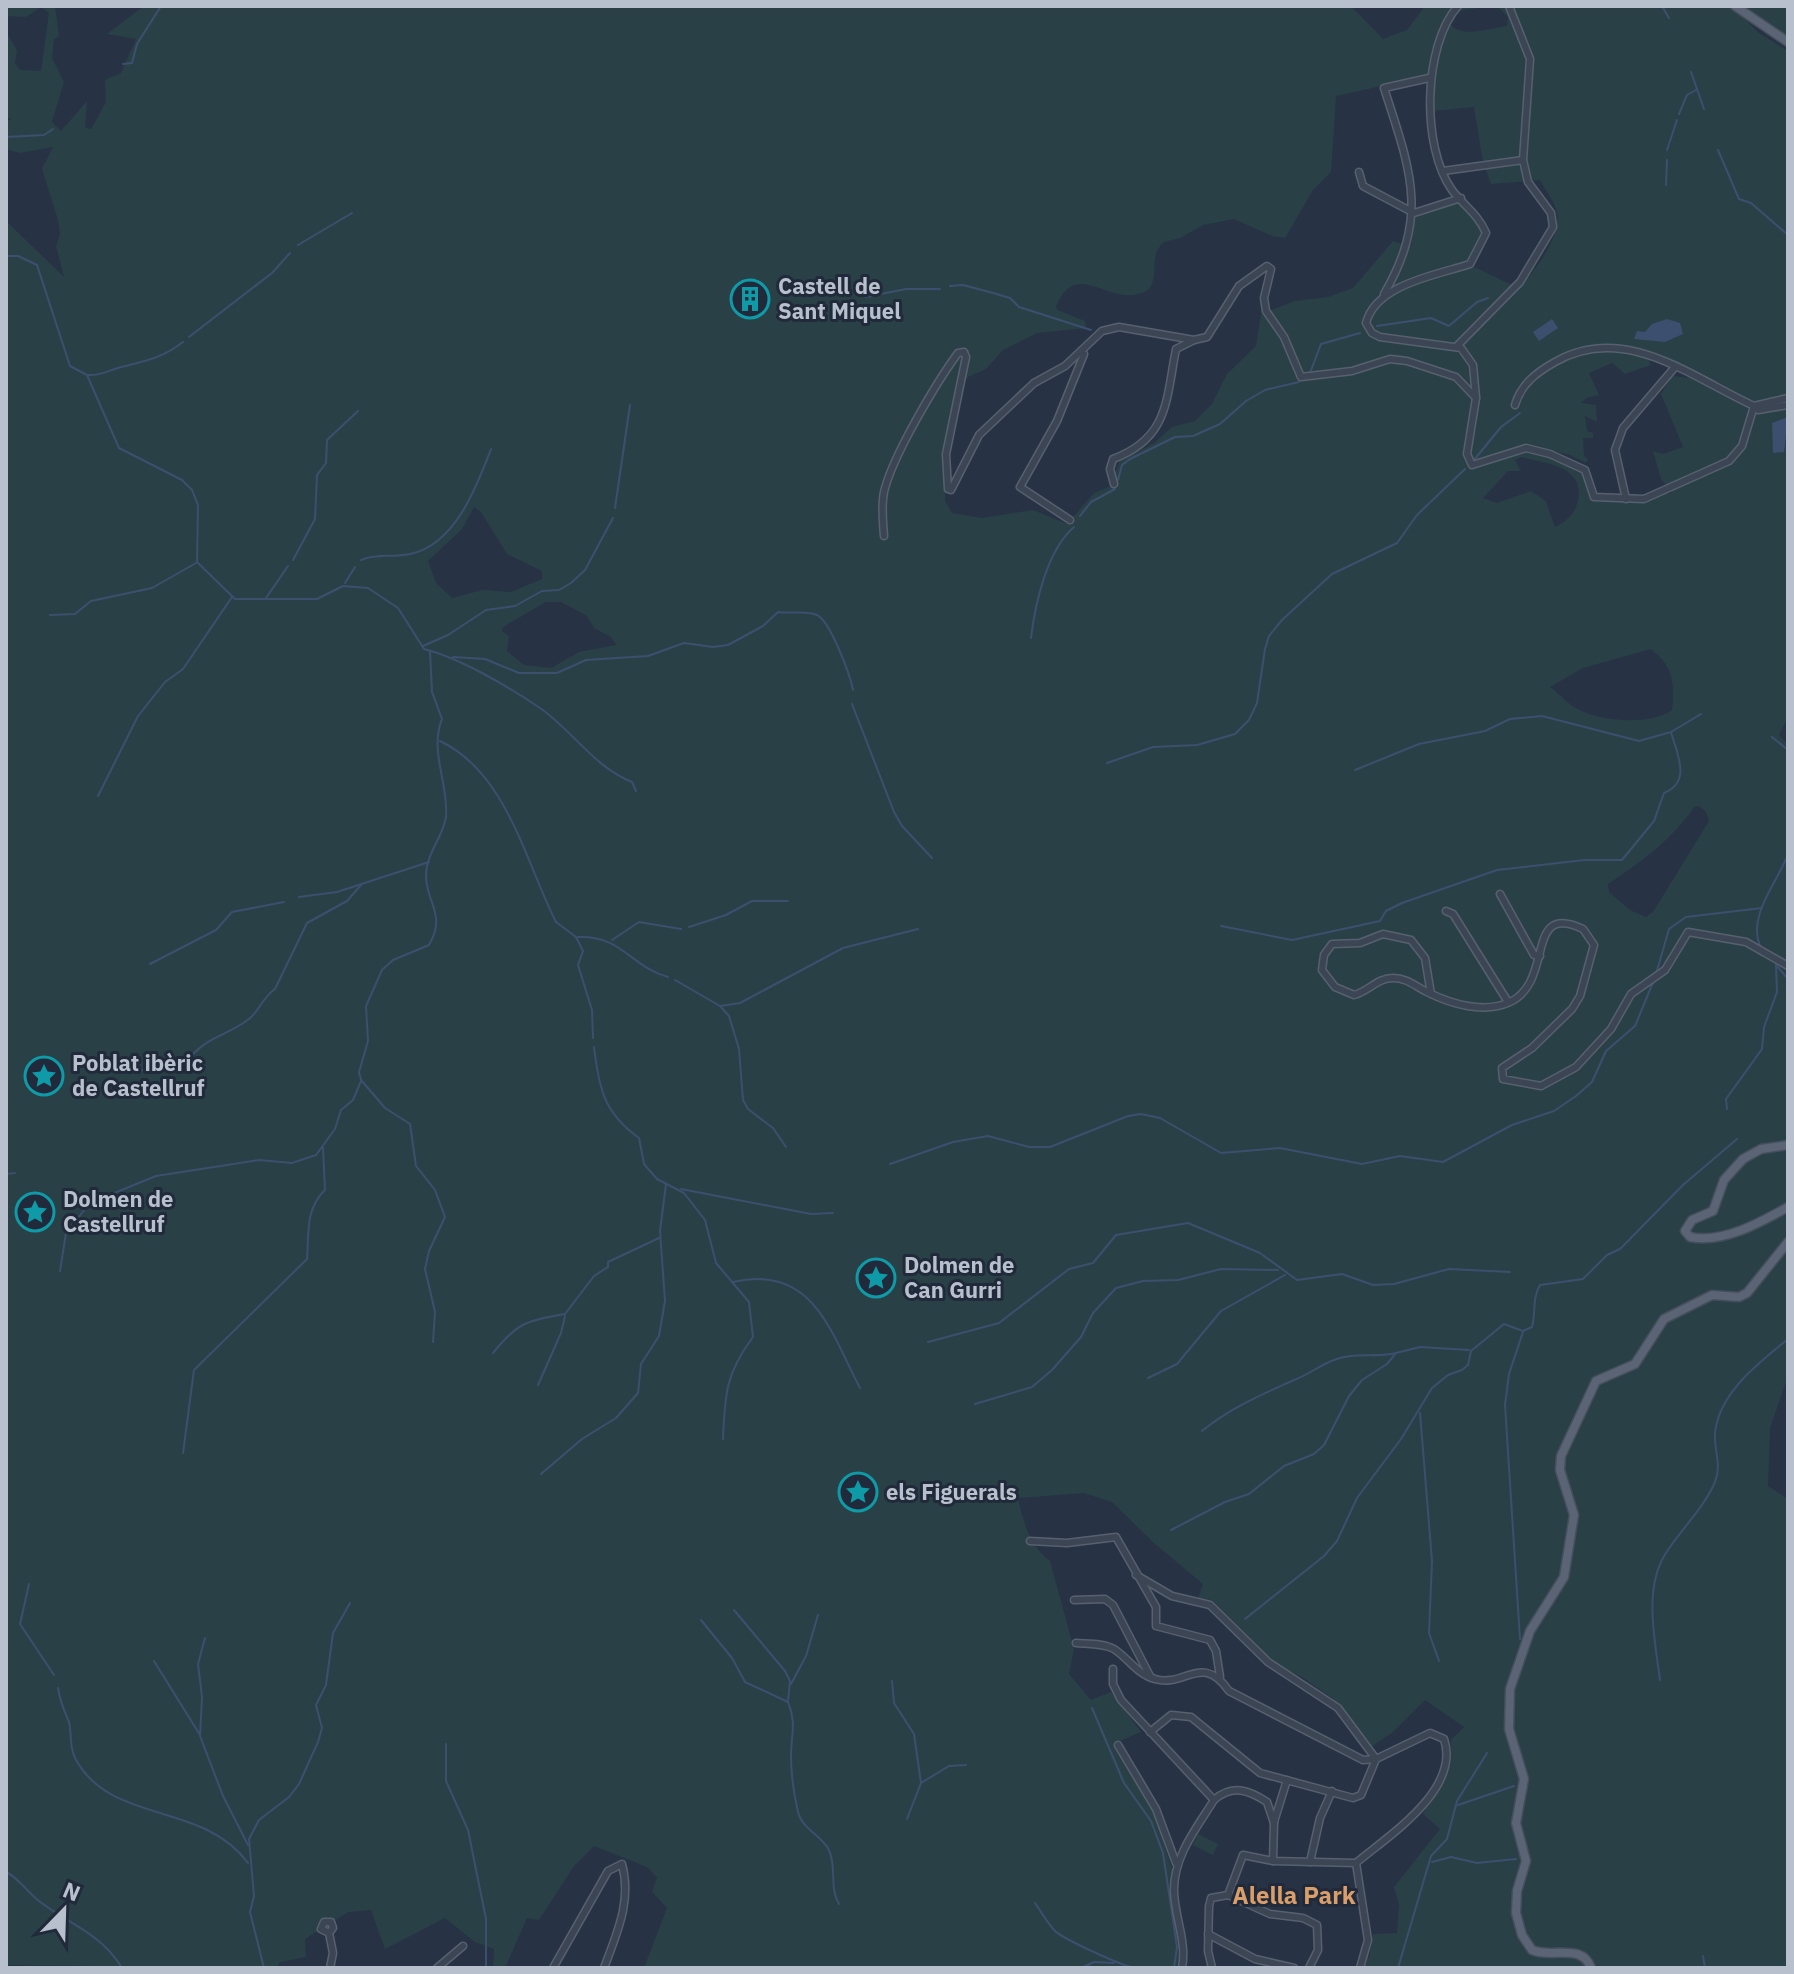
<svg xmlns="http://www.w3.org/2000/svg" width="1794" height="1974" font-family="'IBM Plex Sans',sans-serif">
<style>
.green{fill:#294146;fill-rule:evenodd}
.water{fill:#3d4f6e}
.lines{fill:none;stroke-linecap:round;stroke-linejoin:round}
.stream{stroke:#3d4f6e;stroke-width:2}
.minor-casing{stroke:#57606f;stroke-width:9}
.major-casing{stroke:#454e5d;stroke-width:11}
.minor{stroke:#3c4554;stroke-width:6}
.major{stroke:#5a6474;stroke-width:8}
.labels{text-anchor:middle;stroke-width:6;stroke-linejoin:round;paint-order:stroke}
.poi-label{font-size:22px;font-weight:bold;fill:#b9c0cd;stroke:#202a3a;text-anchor:start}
.neighbourhood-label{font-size:24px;font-weight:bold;fill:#d99e69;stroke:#202a3a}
</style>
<rect width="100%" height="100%" fill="#273245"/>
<g class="green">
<path d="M6 6H55L59 36 54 39 52 58 64 82 52 122 61 131 87 101 85 128 91 129 106 102 105 80 121 73 136 39 107 34 144 6H1351L1383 39 1407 30 1425 6H1489L1459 11 1450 24C1462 39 1490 28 1507 26L1508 17 1497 6H1731L1759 33 1788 51V397L1753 402 1647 356 1651 365 1625 374 1612 363 1589 373 1599 395 1586 398 1581 403 1596 405 1597 422 1585 416 1587 431 1593 433V438H1583L1584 456 1588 459 1586 463 1570 455 1529 445 1530 451 1569 462 1583 471 1591 501 1672 493 1661 479 1653 451 1663 454 1683 447 1661 394 1672 376 1690 378 1737 400 1755 414 1788 407V717L1779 735 1788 745V1376L1770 1428 1768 1486 1788 1499V1968H1364L1370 1954 1373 1934 1397 1933 1399 1905 1394 1887 1440 1829 1423 1814 1451 1762V1740L1464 1727 1425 1700 1393 1732 1371 1747 1332 1698 1302 1677 1278 1666 1212 1600 1198 1598 1203 1584 1154 1543 1112 1502 1084 1493 1018 1498C1024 1523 1028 1544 1050 1561L1074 1649 1069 1674 1091 1700 1111 1692 1141 1732 1113 1744 1154 1812 1173 1872 1179 1968H644L667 1908 652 1892 657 1877 647 1867 594 1846 574 1866 539 1920 527 1918 505 1968H493L494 1949 475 1942 445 1918 385 1949 371 1910 348 1912 305 1939 306 1957 280 1962 277 1968 6 1965V221L64 277 56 246 60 234 58 220 42 169 53 147 20 153 6 149V122L11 119 6 117V32L17 50 15 63 20 70 41 71 49 13 41 7 26 17 6 16ZM1435 74 1433 111 1474 107 1483 162 1491 184 1540 180C1545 190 1555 202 1557 213 1563 253 1496 312 1470 338L1465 331 1512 285 1474 267 1487 242 1472 213 1458 200 1416 214 1411 247 1393 241 1353 288 1328 297 1295 301 1261 314 1256 346 1227 374 1212 404 1195 421 1172 427 1154 443 1119 462 1111 486 1094 493 1067 524 1033 510 982 518 952 513 945 501V446L953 401 968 377 986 369 1003 350 1037 333 1086 328 1085 321 1057 310 1056 306C1078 255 1111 312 1148 290 1161 275 1147 257 1164 242L1180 238 1203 225 1234 219 1272 236 1285 238 1313 190 1331 172 1336 96ZM753 280 769 292 756 311 746 310 738 297ZM1521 457C1545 463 1585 466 1578 500 1575 514 1567 521 1555 527L1546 501 1531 491 1497 503 1483 498 1508 471H1521L1515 460ZM474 507 481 512 507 554 542 571V579L511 592 482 590 452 598 436 583 428 561 462 529ZM546 602H561L587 616 594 628 611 637 616 645 579 652 551 668 524 665 507 651 509 636 502 631 503 627ZM1651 649C1673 666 1675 683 1672 710 1651 726 1597 722 1574 707 1566 702 1559 693 1550 687L1583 668ZM1699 806 1706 812 1709 821 1653 912 1646 917 1630 910 1609 892 1608 884C1640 863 1673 839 1694 807Z"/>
<path d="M1740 6H1788V39Z"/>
<path d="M1198 1834 1218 1844 1213 1855 1193 1845Z"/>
</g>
<g class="water">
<path d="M1552 319 1558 328 1539 341 1533 332Z"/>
<path d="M1667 319 1680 323 1683 334 1665 342 1634 339 1637 331 1645 332 1652 324Z"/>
<path d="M1788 417 1784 452 1773 453 1772 423Z"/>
</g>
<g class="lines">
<g class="stream">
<path d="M1662 6 1669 18"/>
<path d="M123 64 132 63 137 44 161 6"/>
<path d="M1691 72 1704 109"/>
<path d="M1679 114 1687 95 1696 90"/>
<path d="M6 137 44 135 53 129"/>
<path d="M1667 150 1677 120"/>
<path d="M1718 150 1739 199 1751 203 1788 235"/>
<path d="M1666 185 1667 160"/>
<path d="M298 245 352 213"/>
<path d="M6 256H18L37 265 70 366 87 375 119 448 182 480 192 490 198 505 197 562 235 599H317L343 586 368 588 398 608 424 649C460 658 509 687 540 708 573 731 594 767 632 782L636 791"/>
<path d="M950 286 963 285 993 293 1010 298 1019 307 1091 330"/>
<path d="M866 297 906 289H940"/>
<path d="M1377 326 1431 318 1449 326 1477 302 1488 298"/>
<path d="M189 337 272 273 290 253"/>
<path d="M1310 373 1321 344 1360 333"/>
<path d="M88 375C100 376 107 371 118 368 144 361 161 359 183 342"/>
<path d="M1474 460 1501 427 1520 413"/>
<path d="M1118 480 1122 465 1130 459 1175 437 1193 436 1220 424 1246 401 1265 390 1299 382"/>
<path d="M615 508 630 405"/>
<path d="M1080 516 1091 502 1115 489"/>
<path d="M293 560 315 519 317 475 326 463 327 440 358 411"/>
<path d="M361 560C378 553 392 558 410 554 455 545 477 486 491 449"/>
<path d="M345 583 355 567"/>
<path d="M266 598 288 566"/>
<path d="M50 615 75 614 91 601 152 588 196 563"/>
<path d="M1031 638C1035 604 1047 550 1074 527"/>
<path d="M423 646 448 635 486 610 515 606 542 591 559 590 571 583 585 570 613 518"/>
<path d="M430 652 432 692 442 719C429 751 449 785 446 817 443 837 426 854 426 875 426 904 447 914 429 945L393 960 382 970 366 1006 368 1041 359 1072 361 1080 385 1108 410 1124 416 1166 435 1190 445 1217 429 1251 425 1269 435 1312 433 1342"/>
<path d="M453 657 485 659 519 673H557L586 660 648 656 684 643 713 647 728 645 763 626 778 612C790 614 807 610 817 615 830 621 850 674 853 690"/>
<path d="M852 704 894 812 902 826 932 858"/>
<path d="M1772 737 1788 750"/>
<path d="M440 741C507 773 525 861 556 922L576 937 583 951 578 965 592 1010 593 1038"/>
<path d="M1107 763 1153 747 1197 745 1235 734 1249 720 1257 703 1265 649 1269 636 1282 620 1332 574 1397 543 1417 515 1465 469"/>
<path d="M1355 770 1419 744 1485 731 1510 719 1542 716 1639 741 1671 732 1701 714"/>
<path d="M98 796 138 716 165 682 183 669 232 597"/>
<path d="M299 897 337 892 429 862"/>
<path d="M1221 926 1292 940 1380 921 1386 911 1402 903 1497 870 1584 860H1622L1654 821 1664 793C1692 782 1677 754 1671 732"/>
<path d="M689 927 726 915 752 901H788"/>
<path d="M578 937C622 935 631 967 668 977"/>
<path d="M612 940 639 922 681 929"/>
<path d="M1760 946C1747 915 1778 882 1788 854"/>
<path d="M150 964 216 930 232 912 284 902"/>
<path d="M1776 965 1788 979"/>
<path d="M1656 974 1669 929 1686 917 1762 908"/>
<path d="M675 980 720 1006 729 1016 739 1049 743 1100 748 1109 773 1128 786 1147"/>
<path d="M720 1006 740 1003 843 948 918 929"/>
<path d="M594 1047C599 1089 604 1113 639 1138L644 1164 657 1179 684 1193 705 1220 716 1263 749 1302 753 1337C725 1374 725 1396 723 1439"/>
<path d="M137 1071 185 1064C206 1035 224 1038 249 1019 260 1010 263 997 275 989L307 923 347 901 361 885"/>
<path d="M1727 1109 1726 1099 1762 1049 1764 1027 1777 992 1776 964"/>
<path d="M890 1164 953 1142 988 1136 1029 1147H1050L1128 1116 1141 1114 1160 1118 1221 1153 1280 1148 1362 1164 1400 1156 1443 1162 1512 1125 1554 1111 1576 1096 1592 1082 1606 1051 1635 1026 1654 980"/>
<path d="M6 1174 15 1173"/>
<path d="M681 1189 811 1214 833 1213"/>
<path d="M60 1271 66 1233 85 1209 102 1198 156 1176 259 1160 292 1163 316 1155 335 1129 341 1110 353 1100 361 1081"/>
<path d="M733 1282C813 1264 830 1331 860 1388"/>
<path d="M928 1342 999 1323 1069 1269 1093 1263 1116 1235 1188 1223 1260 1253 1297 1280 1342 1274 1373 1285 1394 1284 1449 1269 1510 1272"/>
<path d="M493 1353C518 1322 526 1321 565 1314L594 1276 608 1267V1262L659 1238"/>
<path d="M1148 1378 1177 1364 1221 1311 1285 1275"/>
<path d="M538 1385 561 1333 565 1316"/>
<path d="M975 1404 1032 1387 1052 1370 1081 1337 1093 1313 1116 1288 1143 1281 1178 1280 1221 1269 1278 1270"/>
<path d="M1420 1413 1432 1561 1429 1633 1439 1661"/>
<path d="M1202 1431C1230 1408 1261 1395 1294 1380 1308 1375 1320 1365 1334 1360 1353 1352 1375 1358 1396 1353"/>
<path d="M183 1453 194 1370 307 1259C309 1234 305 1209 325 1190L323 1148"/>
<path d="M541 1474 582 1439 616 1418 638 1393 641 1364 659 1336 665 1301 660 1231 666 1184"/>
<path d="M1171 1530 1225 1502 1249 1494 1284 1466 1314 1454 1324 1445 1349 1396 1362 1380 1387 1364 1396 1353 1420 1347 1469 1350"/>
<path d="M29 1584 20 1624 54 1675"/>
<path d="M734 1610 785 1671 790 1681 788 1701"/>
<path d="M1245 1619 1324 1556 1337 1541 1357 1498 1401 1439 1432 1388 1448 1375 1462 1370 1468 1365 1471 1351 1504 1324 1523 1331 1532 1327C1536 1313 1532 1298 1540 1285L1583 1279 1607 1255 1620 1249 1683 1185 1737 1139"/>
<path d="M701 1620 732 1658 745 1682 788 1702C797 1723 791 1735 791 1756 791 1774 794 1795 798 1812 802 1829 821 1835 829 1850 837 1867 829 1888 839 1904"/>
<path d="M205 1638 198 1664 202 1697 200 1736 223 1796 248 1845"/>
<path d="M1520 1639 1505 1405 1509 1374 1523 1332"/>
<path d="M154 1661 200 1735"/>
<path d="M1660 1680C1655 1640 1643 1588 1666 1553 1681 1529 1704 1508 1715 1482 1722 1465 1714 1451 1715 1434 1718 1393 1759 1363 1788 1339"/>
<path d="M892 1681 894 1703 914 1734 921 1783 907 1819"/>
<path d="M791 1684 806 1656 818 1615"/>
<path d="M58 1688C60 1702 64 1710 69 1722 72 1734 69 1746 75 1758 110 1825 203 1801 248 1863"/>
<path d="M1092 1708 1124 1783 1151 1821 1163 1853 1177 1947 1174 1968"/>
<path d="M446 1744V1781L468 1830 486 1919V1968"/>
<path d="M921 1783 949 1766 966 1765"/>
<path d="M1458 1805 1514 1786"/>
<path d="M1432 1862 1451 1857 1477 1863 1516 1859"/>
<path d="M6 1872C20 1879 27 1892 39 1901 70 1925 101 1933 122 1968"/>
<path d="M1035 1903C1041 1912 1047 1922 1054 1930 1062 1939 1121 1965 1134 1968"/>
<path d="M1703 1956 1705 1968"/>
<path d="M264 1968 250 1912 254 1896 249 1839 259 1820 289 1797 299 1784 318 1742 322 1728 316 1705 326 1685 333 1633 350 1603"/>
<path d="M1081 1968 1094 1962 1114 1963"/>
<path d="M1398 1968 1431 1856 1447 1839 1457 1801 1487 1753"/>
</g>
<g class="minor-casing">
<g id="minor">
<path d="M1458 6C1423 45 1421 147 1452 190 1464 206 1478 214 1486 233L1470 264C1437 275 1376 284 1366 323L1372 333 1380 337 1461 348 1473 365 1476 398"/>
<path d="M1443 171 1523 160"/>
<path d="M1359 172 1363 186 1414 213 1461 198"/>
<path d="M1384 294C1430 215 1410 169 1384 88L1429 78"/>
<path d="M1457 346 1520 282 1553 227 1551 213 1528 182 1523 160 1530 59 1509 6"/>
<path d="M1788 398 1754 406 1758 410 1788 405"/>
<path d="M1114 484 1110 469 1113 459C1169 438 1166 400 1176 349L1194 340"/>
<path d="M1626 499 1615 450 1623 428 1675 367"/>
<path d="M1070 520 1020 487 1057 421 1084 354"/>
<path d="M884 536C883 522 881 507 884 492 892 457 936 383 958 353L964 352 966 357 946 454 948 489 951 490 979 435 1034 383 1065 366 1102 331 1119 327 1194 340 1207 337 1239 286 1267 266 1271 269 1264 298 1266 311 1284 337 1301 377 1352 371 1390 359 1407 361 1456 377 1476 398 1467 454 1472 465 1526 448 1550 454 1585 470 1594 497 1644 499 1729 461 1742 446 1754 406C1691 377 1625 322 1555 362 1537 372 1521 384 1515 405"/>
<path d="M1500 894 1534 955 1540 956"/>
<path d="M1446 911 1453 914 1508 1002"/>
<path d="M1431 994 1425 958 1411 940 1383 934 1360 943 1332 944 1324 955 1322 970 1335 987 1354 995C1369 991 1377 978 1393 978 1407 978 1415 986 1427 992 1451 1004 1484 1014 1510 1002 1555 981 1524 901 1583 929L1594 945 1580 996 1572 1009 1532 1048 1502 1068 1503 1079 1541 1086 1576 1067 1611 1029 1631 994 1665 970 1688 932 1746 942 1788 966"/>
<path d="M1030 1541 1067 1543 1116 1537 1156 1607V1626L1210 1640 1216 1651 1220 1677"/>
<path d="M1136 1575 1172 1596 1210 1605 1268 1662 1338 1708 1376 1759"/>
<path d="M1074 1600 1105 1599 1113 1605 1150 1676"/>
<path d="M1076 1643C1088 1644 1103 1643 1114 1649 1128 1658 1138 1675 1155 1679 1185 1688 1202 1652 1229 1691L1363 1760 1376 1759 1430 1733 1444 1739C1461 1790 1388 1836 1356 1863"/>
<path d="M1113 1669V1684L1121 1700 1214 1800"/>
<path d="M1150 1732 1171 1715 1191 1717 1260 1773 1353 1798 1361 1795 1376 1759"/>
<path d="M1118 1745 1156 1809 1176 1863"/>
<path d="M1274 1822 1287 1780"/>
<path d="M1310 1862 1320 1818 1332 1791"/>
<path d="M1356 1863 1368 1940 1360 1968"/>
<path d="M1228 1895 1243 1855 1273 1861 1356 1863"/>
<path d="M329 1933 321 1929 324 1922H331L333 1928 329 1933 333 1953 330 1968"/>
<path d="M1208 1934 1255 1959 1294 1968"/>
<path d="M437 1968 463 1946"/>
<path d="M553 1968 608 1871 622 1864C632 1901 617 1933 604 1968"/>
<path d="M1182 1968C1187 1942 1175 1918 1174 1892 1173 1857 1196 1829 1214 1800 1232 1784 1249 1790 1267 1802L1274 1823 1273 1861"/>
<path d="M1212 1968 1208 1951 1209 1906 1211 1898 1228 1895 1270 1914 1303 1918 1317 1925 1318 1950 1309 1968"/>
</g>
</g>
<g class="major-casing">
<g id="major">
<path d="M1735 6 1788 42"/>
<path d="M1788 1145 1761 1149 1743 1159 1724 1180 1713 1211 1692 1220 1685 1231 1690 1237C1723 1244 1761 1222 1788 1207"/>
<path d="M1591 1968C1582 1942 1552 1959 1532 1950L1522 1935 1516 1913 1517 1891 1526 1861 1516 1823 1524 1779 1509 1729 1510 1689 1530 1631 1564 1577 1574 1515 1560 1470 1561 1456 1596 1381 1635 1364 1664 1319 1712 1295 1739 1297 1747 1293 1788 1242"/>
</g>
</g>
<use href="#minor" class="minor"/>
<use href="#major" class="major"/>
</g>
<defs>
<g id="building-ring" transform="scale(2)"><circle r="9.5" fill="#202a3a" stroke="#0f9aa8" stroke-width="1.5"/><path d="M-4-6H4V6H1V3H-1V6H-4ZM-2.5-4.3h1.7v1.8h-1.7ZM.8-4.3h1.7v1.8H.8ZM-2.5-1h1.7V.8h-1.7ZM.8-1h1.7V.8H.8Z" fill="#0f9aa8"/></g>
<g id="sight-ring" transform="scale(2)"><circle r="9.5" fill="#202a3a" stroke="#0f9aa8" stroke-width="1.5"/><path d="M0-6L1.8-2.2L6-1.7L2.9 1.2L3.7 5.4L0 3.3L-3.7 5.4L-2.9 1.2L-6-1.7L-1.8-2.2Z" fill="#0f9aa8"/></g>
</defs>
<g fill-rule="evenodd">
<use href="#building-ring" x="750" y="299"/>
<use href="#sight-ring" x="44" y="1076"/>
<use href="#sight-ring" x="35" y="1212"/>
<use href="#sight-ring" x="876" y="1278"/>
<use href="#sight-ring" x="858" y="1492"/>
</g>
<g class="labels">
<g class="poi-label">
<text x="778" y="294">Castell de<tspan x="778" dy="25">Sant Miquel</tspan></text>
<text x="72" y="1071">Poblat ibèric<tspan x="72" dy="25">de Castellruf</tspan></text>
<text x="63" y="1207">Dolmen de<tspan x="63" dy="25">Castellruf</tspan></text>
<text x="904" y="1273">Dolmen de<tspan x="904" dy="25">Can Gurri</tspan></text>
<text x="886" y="1500">els Figuerals</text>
</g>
<g class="neighbourhood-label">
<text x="1294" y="1904">Alella Park</text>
</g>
</g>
<rect width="1794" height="1974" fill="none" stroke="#b9c0cd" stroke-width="16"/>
<g transform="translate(64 1910) rotate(23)" stroke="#202a3a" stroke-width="6" paint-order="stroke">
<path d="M0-6L14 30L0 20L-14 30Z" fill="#b9c0cd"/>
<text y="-12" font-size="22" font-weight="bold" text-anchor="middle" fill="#b9c0cd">N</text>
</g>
</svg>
